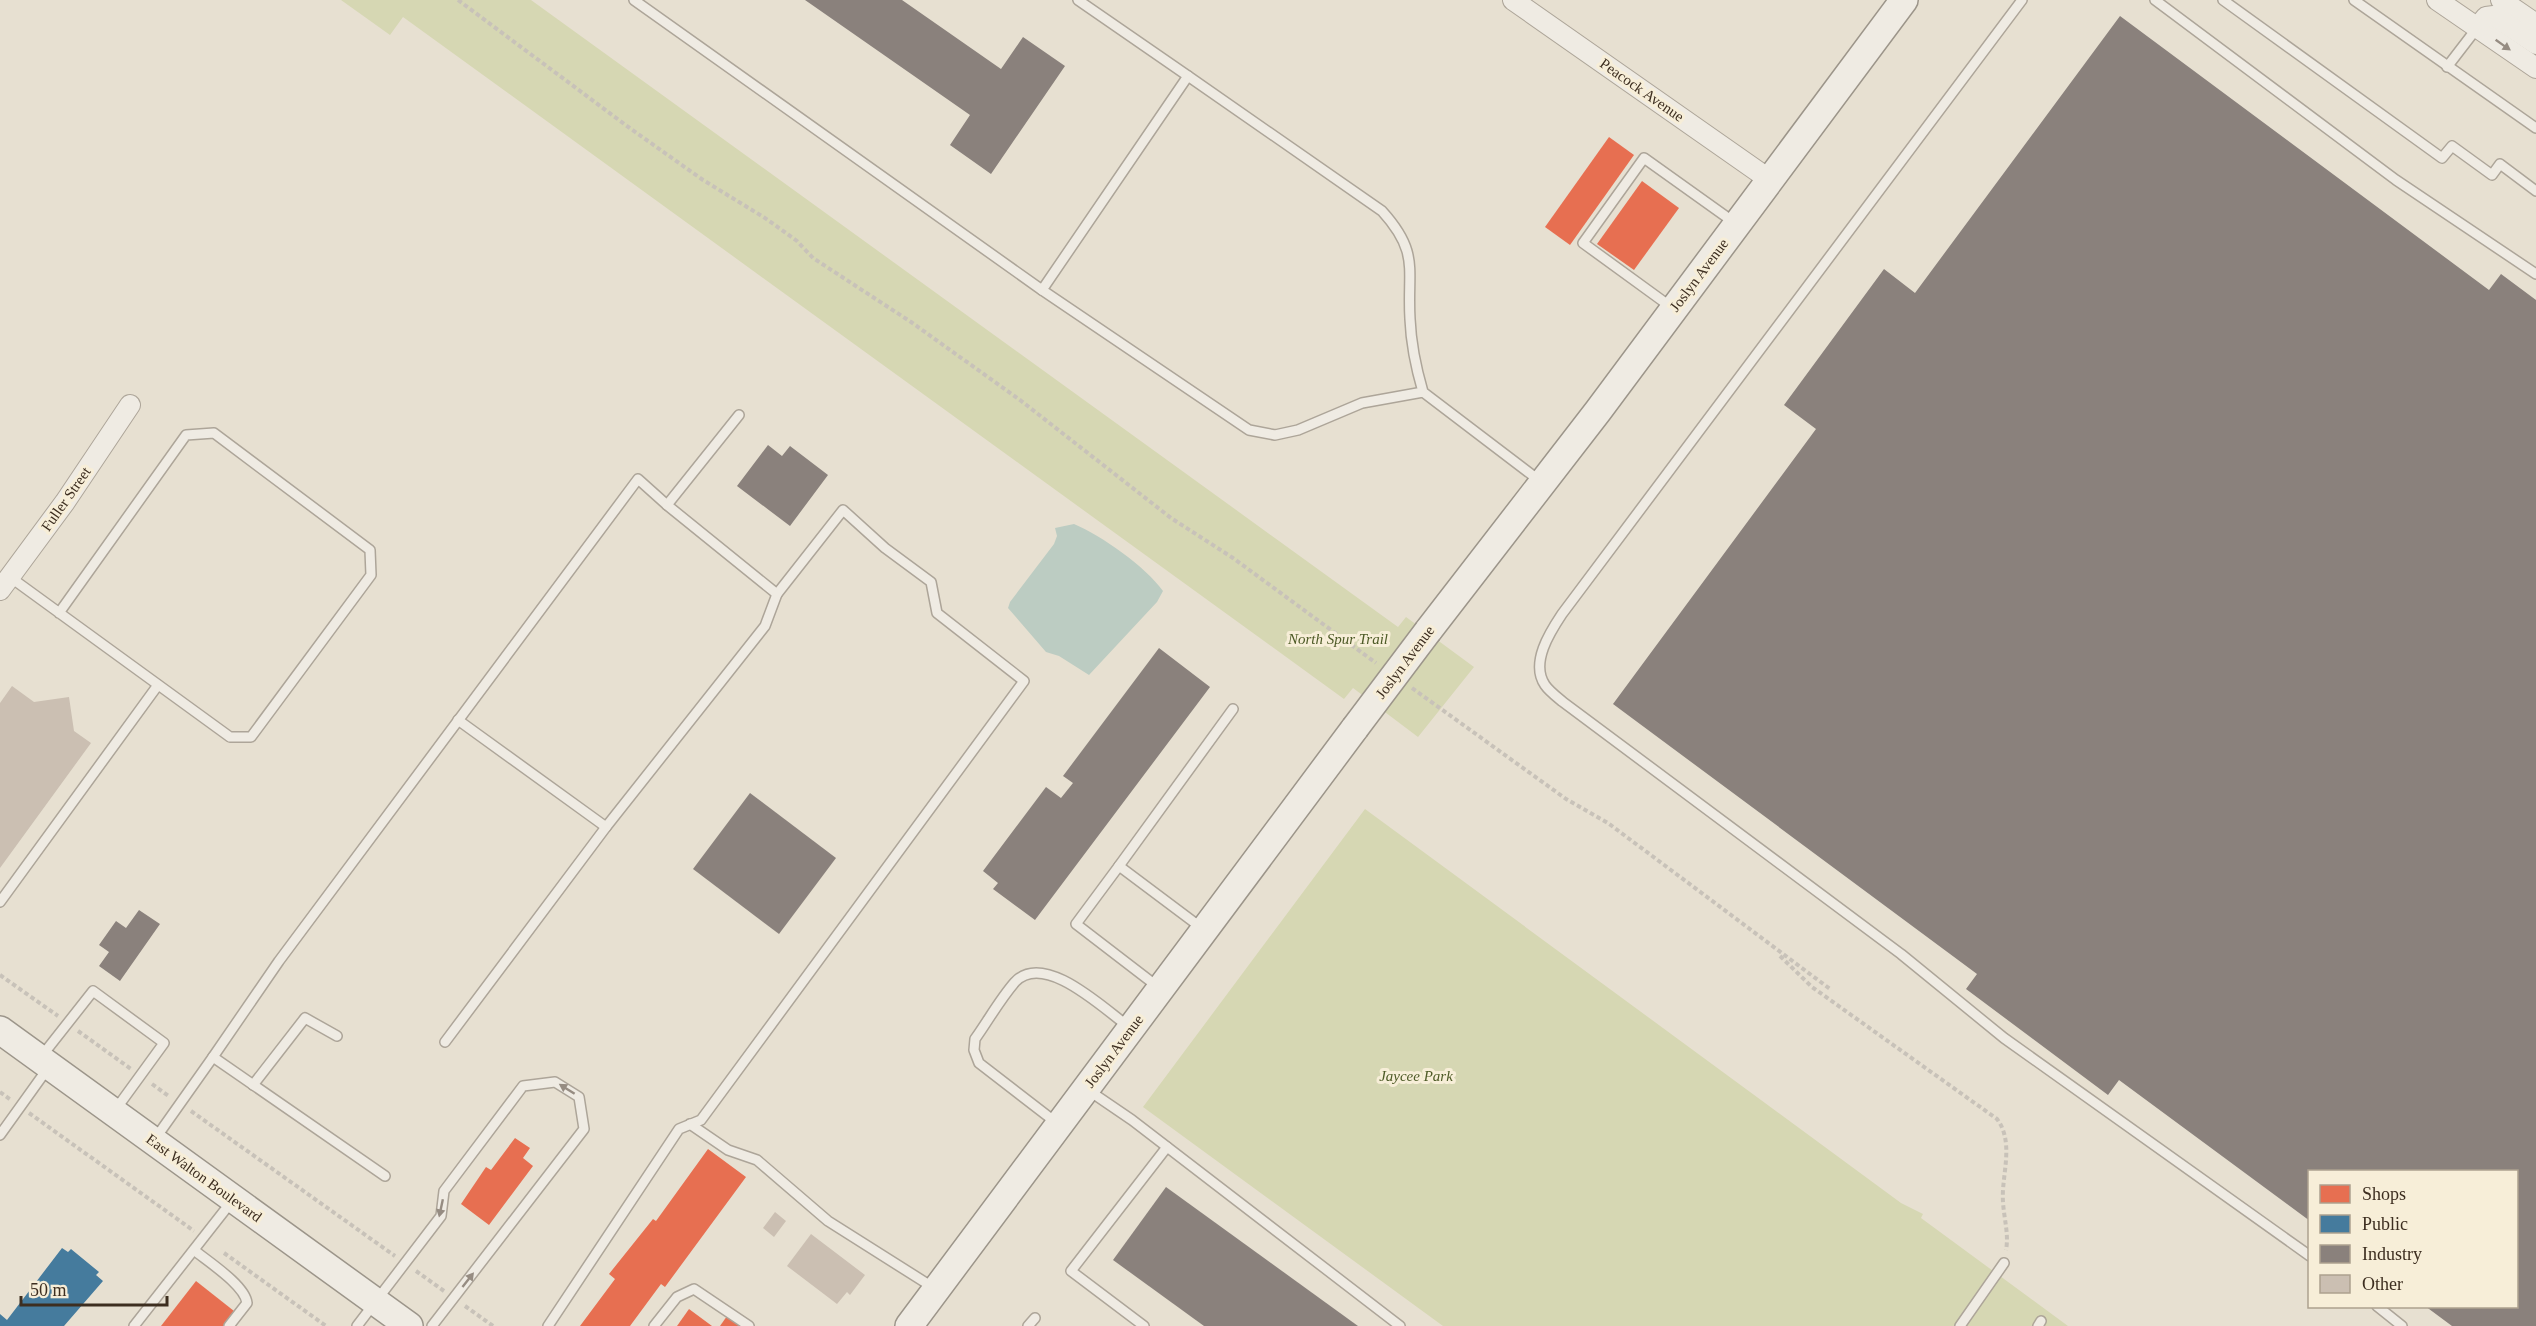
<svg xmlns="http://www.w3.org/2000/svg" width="2536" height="1326" font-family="'Times New Roman',serif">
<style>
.green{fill:#d6d7b3}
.water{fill:#bcccc2}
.shops{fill:#e76f51}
.public{fill:#457b9d}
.industry{fill:#8a817c}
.building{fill:#cbbfb2}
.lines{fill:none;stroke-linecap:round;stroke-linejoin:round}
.lane-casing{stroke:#ada599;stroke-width:12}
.street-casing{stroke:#ada599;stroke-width:22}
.secondary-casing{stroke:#9c958a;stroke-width:30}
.path{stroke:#c8c2b9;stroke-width:4;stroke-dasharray:4.5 3;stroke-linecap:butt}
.lane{stroke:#efebe3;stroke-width:9}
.street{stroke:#efebe3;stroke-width:20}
.secondary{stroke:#efebe3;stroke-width:27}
.secondary-bridge-casing{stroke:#9c958a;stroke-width:30;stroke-linecap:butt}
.secondary-bridge{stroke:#efebe3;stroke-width:27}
.oneway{fill:#968c82}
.labels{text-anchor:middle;stroke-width:6;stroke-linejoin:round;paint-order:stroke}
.street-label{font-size:15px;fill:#3d2e20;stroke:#f7eed8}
.park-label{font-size:15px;font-style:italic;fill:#4d5a26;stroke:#f7eed8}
</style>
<rect width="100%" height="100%" fill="#e7e0d1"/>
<g class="green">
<path d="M341 0H531L1398 627 1406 617 1474 667 1418 737 1353 688 1344 699 403 17 390 35Z"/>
<path d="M1365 809 1901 1203 1923 1214 1921 1218 2068 1326H1443L1143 1107Z"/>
</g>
<path class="water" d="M1074 524C1102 536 1145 566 1163 591L1157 602 1089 675 1059 656 1046 652 1008 608 1010 602 1054 544 1057 536 1055 528Z"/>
<g class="shops">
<path d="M1609 137 1634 155 1570 245 1545 227Z"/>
<path d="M1642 181 1679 208 1634 270 1597 244Z"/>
<path d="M515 1138 530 1148 523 1158 533 1166 489 1225 461 1204 486 1167 491 1170Z"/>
<path d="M708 1149 746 1177 665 1287 661 1284 630 1326H580L615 1279 609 1274 653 1219 656 1221Z"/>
<path d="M196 1281 234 1311 223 1326H161Z"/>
<path d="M689 1309 712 1326H677Z"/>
<path d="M727 1316 740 1326H720Z"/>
</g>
<path class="public" d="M62 1248 68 1252 71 1249 99 1272 96 1275 103 1281 64 1326H0V1314L7 1320Z"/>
<g class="industry">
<path d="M805 0H902L1001 69 1023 37 1065 66 991 174 950 145 970 115Z"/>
<path d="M2120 16 2489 290 2501 274 2536 300V1326H2452L2425 1306H2516V1172H2310V1221L2119 1080 2108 1095 1966 989 1977 974 1613 704 1816 429 1784 405 1884 269 1915 293Z"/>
<path d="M768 445 782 456 790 446 828 475 790 526 737 486Z"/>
<path d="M1159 648 1210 687 1035 920 993 889 998 883 983 871 1046 787 1061 798 1073 783 1063 776Z"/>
<path d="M750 793 836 858 779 934 693 869Z"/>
<path d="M139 910 160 924 120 981 99 966 109 952 99 945 116 921 126 928Z"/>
<path d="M1166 1187 1358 1326H1204L1113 1260Z"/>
</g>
<g class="building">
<path d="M12 686 34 702 69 697 74 731 91 743 0 868V703Z"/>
<path d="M775 1212 786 1221 774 1237 763 1228Z"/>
<path d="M811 1234 865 1275 850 1295 847 1292 837 1304 787 1266Z"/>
</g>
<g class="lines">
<g class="lane-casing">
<g id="lane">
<path d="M634 0 1042 290"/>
<path d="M1078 0 1188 76"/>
<path d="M2022 0 1562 614C1550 632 1530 663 1545 685 1549 691 1557 697 1563 702L1901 954 2004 1038 2310 1256"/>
<path d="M2155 0 2396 180 2536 274"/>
<path d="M2223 0 2442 158 2452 146 2492 175 2500 164 2536 191"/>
<path d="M2354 0 2536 128"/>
<path d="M2447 67 2477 28"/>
<path d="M1671 307 1583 243 1644 158 1735 223"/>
<path d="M1423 392C1416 368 1411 344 1410 319 1407 269 1420 253 1382 211L1188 76 1042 290 1249 430 1275 435 1298 430 1362 403 1423 392 1540 481"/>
<path d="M10 577 230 737H251L371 575 370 550 214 433 186 435 59 613"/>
<path d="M458 720 606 827 765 626 777 594"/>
<path d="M1119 866 1233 709"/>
<path d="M0 902 158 685"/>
<path d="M1158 987 1076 924 1119 866 1203 929"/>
<path d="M445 1042 606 827"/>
<path d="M41 1057 93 991 164 1043 116 1109"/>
<path d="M213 1057 279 961 638 479 667 505"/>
<path d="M253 1085 305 1018 337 1036"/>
<path d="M1088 1090 1132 1120 1400 1326"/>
<path d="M690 1124 728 1150 757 1160 828 1221 934 1288"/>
<path d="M1058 1124 979 1063 974 1050 975 1039C988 1021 1000 999 1015 982 1044 951 1103 1008 1129 1027"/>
<path d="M0 1135 48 1068"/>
<path d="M155 1139 213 1057 385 1176"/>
<path d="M194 1250C207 1261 245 1285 247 1303L229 1326"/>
<path d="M2377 1306 2402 1326"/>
<path d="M134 1326 232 1201"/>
<path d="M357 1326 441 1216 444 1191 523 1086 555 1082 579 1097 584 1129 432 1326"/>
<path d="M548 1326 679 1129 701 1120 1024 681 937 613 931 582 885 548 843 510 777 594 667 505 739 415"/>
<path d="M654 1326 677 1297 694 1289 749 1326"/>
<path d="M1028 1326 1035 1318"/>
<path d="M1144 1326 1071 1271 1167 1147"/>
<path d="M1960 1326 2004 1263"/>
<path d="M2038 1326 2041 1321"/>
</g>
</g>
<g class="street-casing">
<g id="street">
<path d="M1513 0 1770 180"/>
<path d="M2437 0 2536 68"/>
<path d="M2501 0 2536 24"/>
<path d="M2477 28 2486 17 2494 16 2536 44"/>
<path d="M0 590 65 502 130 405"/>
</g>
</g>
<g class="secondary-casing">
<g id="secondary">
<path d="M1428 631 1598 411 1904 0"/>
<path d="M0 1030 409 1326"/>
<path d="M909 1326 1355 728"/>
</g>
</g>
<g class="path">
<path d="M458 0 631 129 703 180 765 218 797 241 813 258 911 322 1020 400 1171 518 1233 558 1376 663"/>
<path d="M1412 688 1566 799 1608 823 1830 989"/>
<path d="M1780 956 1812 987 1997 1119C2015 1143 2001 1176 2003 1202 2004 1219 2009 1234 2006 1250"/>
<path d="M0 975 58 1016"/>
<path d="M78 1031 131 1069"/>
<path d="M152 1084 170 1097"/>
<path d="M0 1092 11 1100"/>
<path d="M191 1111 395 1256"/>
<path d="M29 1113 194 1231"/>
<path d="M224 1253 326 1326"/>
<path d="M416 1271 444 1291"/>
<path d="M465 1306 493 1326"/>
</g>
<use href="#lane" class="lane"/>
<use href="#street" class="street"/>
<use href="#secondary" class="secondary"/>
<g class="secondary-bridge-casing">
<path id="secondary-bridge" d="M1355 728 1428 631"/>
</g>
<use href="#secondary-bridge" class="secondary-bridge"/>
</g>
<defs><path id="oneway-solid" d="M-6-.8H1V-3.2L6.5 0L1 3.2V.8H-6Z" transform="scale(1.5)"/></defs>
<g class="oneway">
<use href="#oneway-solid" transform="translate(2503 45) rotate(35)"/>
<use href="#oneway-solid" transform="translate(567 1089) rotate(-148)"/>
<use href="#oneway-solid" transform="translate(441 1208) rotate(102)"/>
<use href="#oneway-solid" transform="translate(468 1280) rotate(-52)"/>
</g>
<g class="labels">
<g class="street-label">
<text transform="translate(1642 90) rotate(35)" y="5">Peacock Avenue</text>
<text transform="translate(1699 275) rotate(-53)" y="5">Joslyn Avenue</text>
<text transform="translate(66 499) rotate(-55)" y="5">Fuller Street</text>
<text transform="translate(1405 662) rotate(-53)" y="5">Joslyn Avenue</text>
<text transform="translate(1114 1051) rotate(-53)" y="5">Joslyn Avenue</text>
<text transform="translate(204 1178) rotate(36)" y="5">East Walton Boulevard</text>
</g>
<g class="park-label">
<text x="1338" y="644">North Spur Trail</text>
<text x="1416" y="1081">Jaycee Park</text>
</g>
</g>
<rect x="2308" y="1170" width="210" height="138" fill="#f7eed8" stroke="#ada18e" stroke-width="1.5"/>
<rect x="2320" y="1185" width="30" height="18" fill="#e76f51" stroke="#ada18e" stroke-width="1.5"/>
<text x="2362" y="1200" font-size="18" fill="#3d2e20">Shops</text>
<rect x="2320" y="1215" width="30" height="18" fill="#457b9d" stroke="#ada18e" stroke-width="1.5"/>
<text x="2362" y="1230" font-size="18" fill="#3d2e20">Public</text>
<rect x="2320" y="1245" width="30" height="18" fill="#8a817c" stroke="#ada18e" stroke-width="1.5"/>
<text x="2362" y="1260" font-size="18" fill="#3d2e20">Industry</text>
<rect x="2320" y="1275" width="30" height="18" fill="#cbbfb2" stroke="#ada18e" stroke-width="1.5"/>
<text x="2362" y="1290" font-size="18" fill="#3d2e20">Other</text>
<path d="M21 1296v9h146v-9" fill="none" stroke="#3d2e20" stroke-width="3"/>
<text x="30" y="1296" font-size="18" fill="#3d2e20" stroke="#f7eed8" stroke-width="4.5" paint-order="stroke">50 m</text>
</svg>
